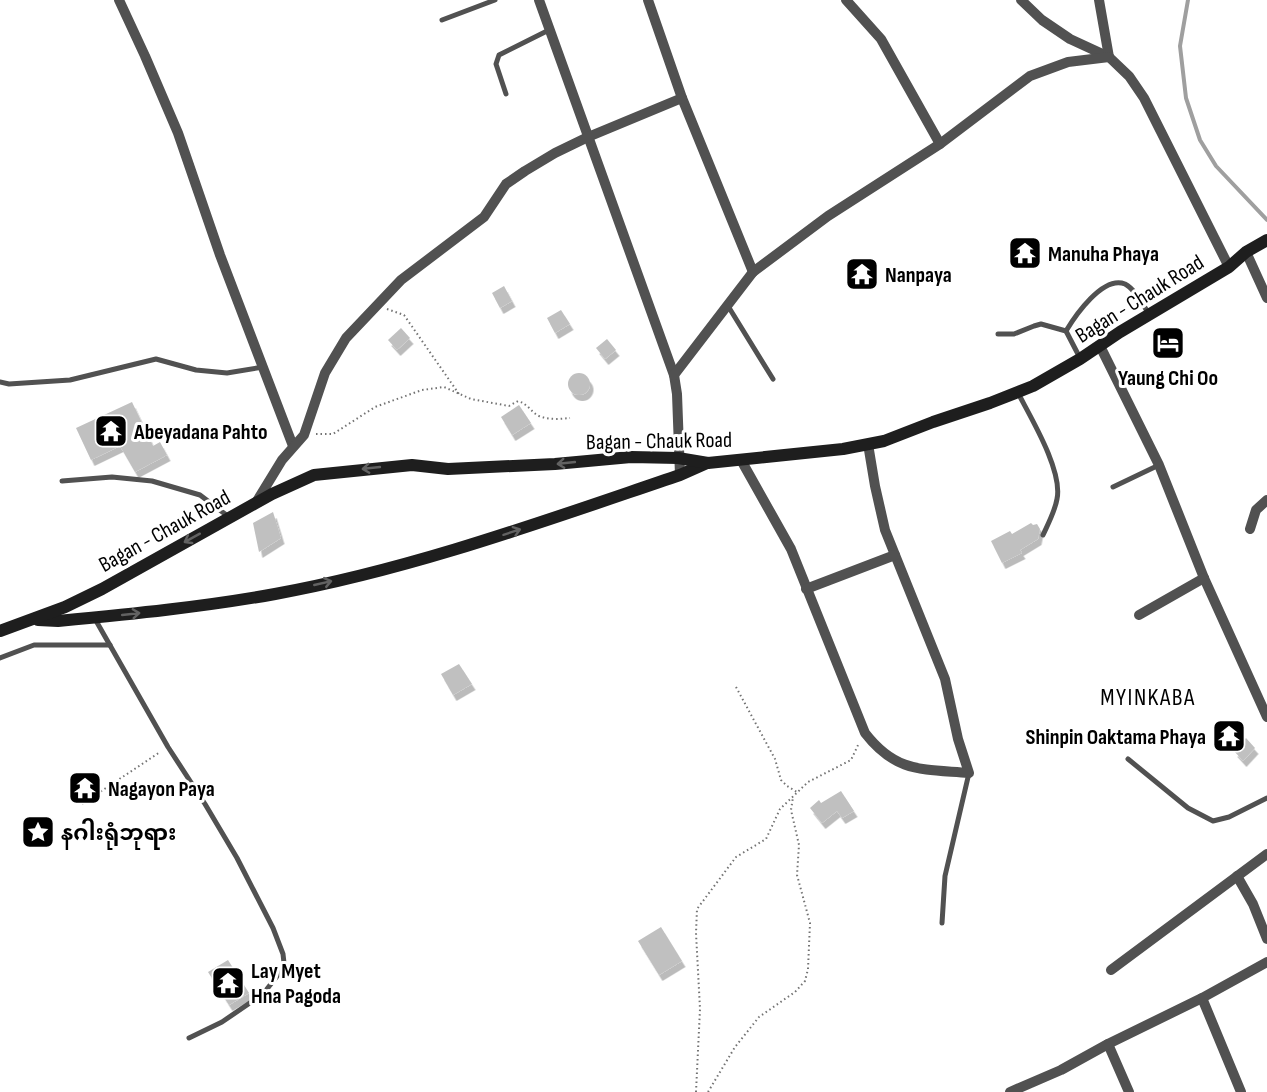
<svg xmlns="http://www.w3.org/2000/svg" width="1267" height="1092" font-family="'Sofia Sans Condensed','Noto Sans Myanmar',sans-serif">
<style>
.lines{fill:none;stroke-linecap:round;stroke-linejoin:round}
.stream{stroke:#9f9f9f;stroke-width:4}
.building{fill:#c0c0c0;filter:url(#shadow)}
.path{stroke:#737373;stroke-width:2;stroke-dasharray:1.5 3;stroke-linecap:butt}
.lane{stroke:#515151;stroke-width:5}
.street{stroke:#515151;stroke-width:10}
.secondary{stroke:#1e1e1e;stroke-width:12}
.oneway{stroke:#626262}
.labels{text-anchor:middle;stroke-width:6;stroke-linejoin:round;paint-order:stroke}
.poi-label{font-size:22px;font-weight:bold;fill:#000;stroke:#fff;text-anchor:start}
.street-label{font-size:22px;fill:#000;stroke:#fff}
.neighbourhood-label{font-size:24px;letter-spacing:1.5px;fill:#000;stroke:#fff}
</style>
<defs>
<filter id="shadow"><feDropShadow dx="3.5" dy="6" stdDeviation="0" flood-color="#0004"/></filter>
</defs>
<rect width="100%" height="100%" fill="#fff"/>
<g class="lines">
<path class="stream" d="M1188 0 1180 46 1186 98 1200 140 1216 166 1267 220"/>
</g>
<g class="building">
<path d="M504 286 512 301 500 308 492 293Z"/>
<path d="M561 310 570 324 555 333 547 318Z"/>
<path d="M401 328 410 338 397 350 388 340Z"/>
<path d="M607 339 616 350 605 359 596 348Z"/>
<circle cx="579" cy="384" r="11"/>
<path d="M132 402 153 446 160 442 167 455 135 472 120 446 91 460 76 428Z"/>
<path d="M519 405 531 423 512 435 501 417Z"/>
<path d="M273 512 281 538 259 552 253 523Z"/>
<path d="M1031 523 1033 525 1037 524 1040 529 1038 539 1020 550 1022 553 1002 563 991 541 1010 531 1012 534Z"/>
<path d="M459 664 472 684 453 695 441 674Z"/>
<path d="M1246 738 1255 748 1243 761 1234 751Z"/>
<path d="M841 791 854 811 842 818 837 811 822 823 810 808 819 800 821 803Z"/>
<path d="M661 927 682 961 659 975 638 941Z"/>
<path d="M228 960 249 993 229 1005 208 972Z"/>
</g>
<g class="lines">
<g class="path">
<path d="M387 309 404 315 459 394"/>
<path d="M316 434H333L375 407 422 390 444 387 471 399 509 406 518 401C528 404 531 412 539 416 549 420 560 419 570 418"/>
<path d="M736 687 775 759 781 780 787 786 797 792"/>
<path d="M82 804 160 752"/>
<path d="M696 1092 700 1009 696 933 697 909 736 857 766 839 780 809 808 782 851 760 859 743"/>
<path d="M708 1092 735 1047 759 1017 795 992 805 981 808 969 810 923 797 875 799 845 791 810 793 797"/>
</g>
<g class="lane">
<path d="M442 20 495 0"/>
<path d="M506 94 496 64 499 55 549 30"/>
<path d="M728 306 773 379"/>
<path d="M1066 331C1075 316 1103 275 1125 284 1135 289 1143 305 1149 314"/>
<path d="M998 334H1014L1034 326 1041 324 1066 331 1080 358"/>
<path d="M0 382 9 384 70 380 156 359 196 370 227 373 263 367"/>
<path d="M1018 393C1031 418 1063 471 1057 499 1055 511 1048 524 1043 535"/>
<path d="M62 481 112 477 152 481 200 495 229 517"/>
<path d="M1113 487 1159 465"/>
<path d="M95 619 168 747 205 804 237 858 273 928 283 954 284 963 282 970 263 994 222 1022 189 1038"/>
<path d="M0 658 34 645H110"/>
<path d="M1128 759 1188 808 1213 821 1229 817 1267 798"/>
<path d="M942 923 945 876 969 773"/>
</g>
<g class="street">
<path d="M119 0 145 56 178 133 220 255 293 446"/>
<path d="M539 0 674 375 677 394 680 475"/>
<path d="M648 0 682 98 753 272"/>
<path d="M846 0 881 39 940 144"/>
<path d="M1021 0 1042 20 1070 39 1109 57 1129 76 1144 98 1229 267"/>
<path d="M1099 0 1109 57"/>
<path d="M1246 252 1267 298"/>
<path d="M1100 346 1159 465 1204 578 1267 717"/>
<path d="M674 375 753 272 828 216 940 144 1030 76 1068 62 1109 57"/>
<path d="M741 460 791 549 865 733C896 773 922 769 969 773L958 739 945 679 885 530 875 486 868 444"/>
<path d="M257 501 282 460 304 435 325 373 346 338 401 280 484 217 506 184 525 171 555 153 588 137 682 98"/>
<path d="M1250 529 1256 510 1267 500"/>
<path d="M806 589 895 555"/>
<path d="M1139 615 1204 578"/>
<path d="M1237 876 1253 904 1267 939"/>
<path d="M1111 970 1267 854"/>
<path d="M1202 998 1241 1092"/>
<path d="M1108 1044 1129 1092"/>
<path d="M1010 1092 1061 1070 1108 1044 1202 998 1267 962"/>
</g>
<g class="secondary">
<path d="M38 620 58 621C131 614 203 607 275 594 413 569 547 520 680 475L707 463"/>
<path d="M0 631 65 607 102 589 272 494 314 475 412 465 448 469 555 464 631 457 678 458 708 463 843 449 884 441 933 422 990 403 1033 386 1080 359 1120 332 1229 267 1246 252 1267 240"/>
</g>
</g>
<defs><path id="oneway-shaft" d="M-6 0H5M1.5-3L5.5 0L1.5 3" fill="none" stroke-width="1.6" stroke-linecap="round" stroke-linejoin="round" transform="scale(1.5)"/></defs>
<g class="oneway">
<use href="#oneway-shaft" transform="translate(566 463) rotate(174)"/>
<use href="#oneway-shaft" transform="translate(371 468) rotate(174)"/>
<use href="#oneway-shaft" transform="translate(512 532) rotate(-18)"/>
<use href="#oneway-shaft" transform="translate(192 538) rotate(151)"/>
<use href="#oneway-shaft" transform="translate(323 583) rotate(-13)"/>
<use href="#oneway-shaft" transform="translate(131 614) rotate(-6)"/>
</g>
<defs>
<g id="temple-square" transform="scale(1.725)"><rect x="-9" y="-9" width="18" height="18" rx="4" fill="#000" stroke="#fff"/><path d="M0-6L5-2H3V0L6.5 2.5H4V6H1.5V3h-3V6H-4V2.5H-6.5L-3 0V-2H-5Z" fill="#fff"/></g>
<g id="hotel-square" transform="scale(1.725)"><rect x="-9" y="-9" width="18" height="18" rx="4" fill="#000" stroke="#fff"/><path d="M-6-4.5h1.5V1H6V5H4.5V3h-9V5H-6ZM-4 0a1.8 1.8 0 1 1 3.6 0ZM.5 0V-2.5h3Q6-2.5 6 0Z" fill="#fff"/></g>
<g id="sight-square" transform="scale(1.725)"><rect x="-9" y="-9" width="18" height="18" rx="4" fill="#000" stroke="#fff"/><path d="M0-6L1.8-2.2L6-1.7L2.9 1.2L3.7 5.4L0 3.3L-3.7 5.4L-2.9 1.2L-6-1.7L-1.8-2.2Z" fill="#fff"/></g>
</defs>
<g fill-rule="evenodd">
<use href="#temple-square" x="1025" y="253"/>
<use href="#temple-square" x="862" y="274"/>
<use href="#hotel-square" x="1168" y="343"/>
<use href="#temple-square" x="111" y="431"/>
<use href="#temple-square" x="1229" y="736"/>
<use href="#temple-square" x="85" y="788"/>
<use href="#sight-square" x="38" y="832"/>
<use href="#temple-square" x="228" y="983"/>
</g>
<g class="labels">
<g class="poi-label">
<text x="1048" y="261">Manuha Phaya</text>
<text x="885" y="282">Nanpaya</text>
<text x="1168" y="385" text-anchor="middle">Yaung Chi Oo</text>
<text x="134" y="439">Abeyadana Pahto</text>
<text x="1206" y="744" text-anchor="end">Shinpin Oaktama Phaya</text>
<text x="108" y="796">Nagayon Paya</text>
<text x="61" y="840">နဂါးရုံဘုရား</text>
<text x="251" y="978">Lay Myet<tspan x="251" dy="25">Hna Pagoda</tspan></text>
</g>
<g class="street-label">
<text transform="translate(1139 298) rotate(-32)" y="8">Bagan - Chauk Road</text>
<text transform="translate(659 440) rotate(-1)" y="8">Bagan - Chauk Road</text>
<text transform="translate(164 530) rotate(-29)" y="8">Bagan - Chauk Road</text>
</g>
<g class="neighbourhood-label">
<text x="1148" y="705">MYINKABA</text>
</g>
</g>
</svg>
